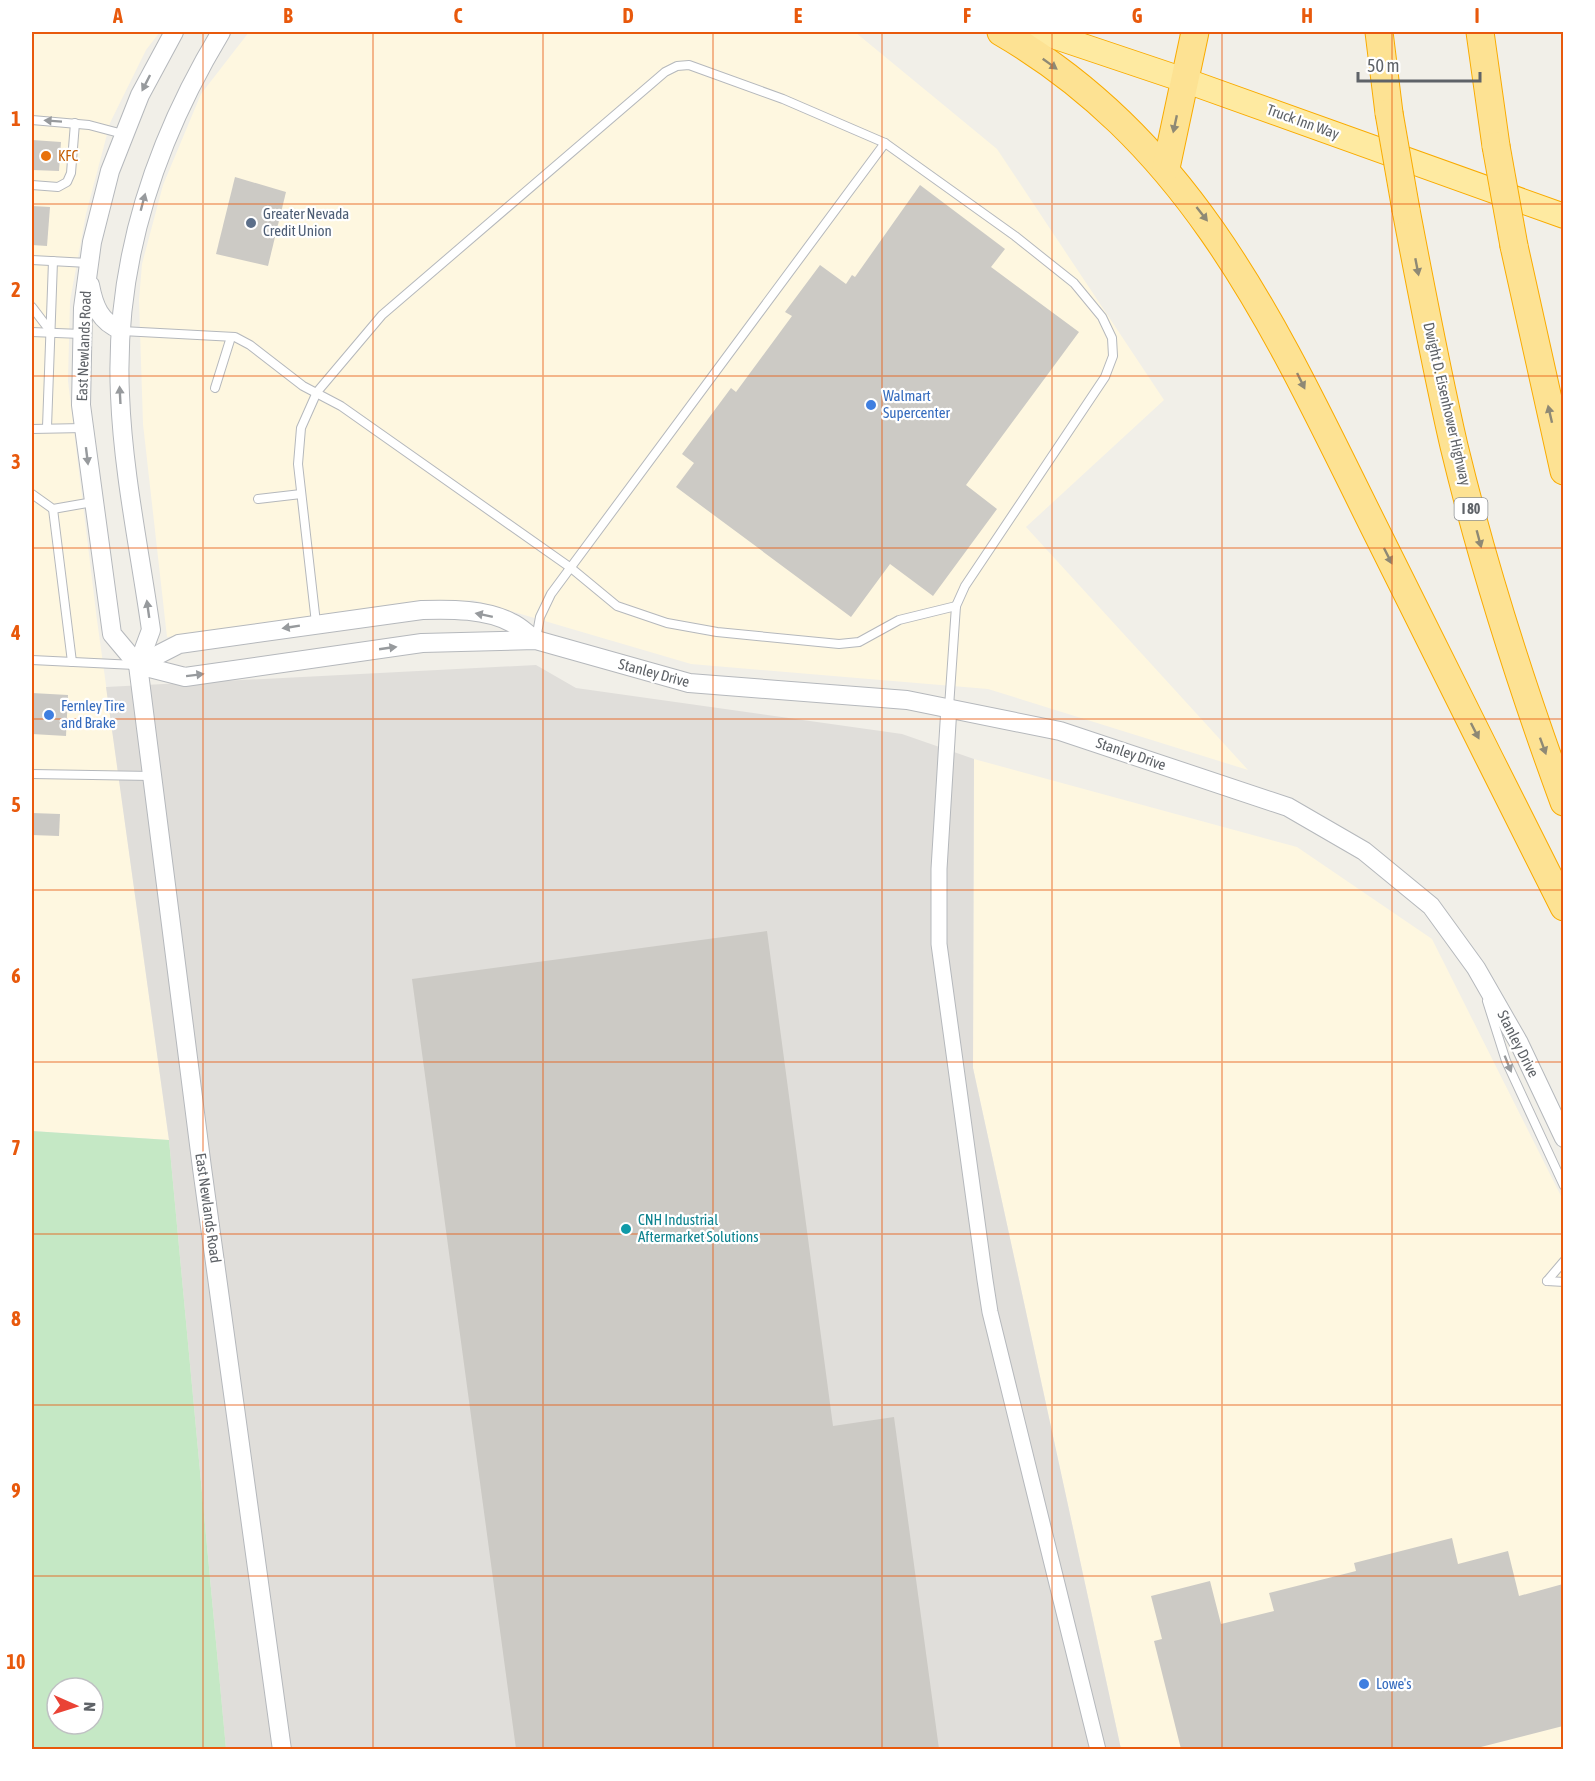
<svg xmlns="http://www.w3.org/2000/svg" width="1595" height="1781" font-family="'Asap Condensed',sans-serif">
<style>
.commercial{fill:#fef7e0}
.industrial{fill:#e0deda}
.green{fill:#c5e8c5;fill-rule:evenodd}
.building{fill:#cccac5}
.lines{fill:none;stroke-linecap:round;stroke-linejoin:round}
.service-casing{stroke:#b5b8bc;stroke-width:10}
.minor-casing{stroke:#b5b8bc;stroke-width:17}
.tertiary-casing{stroke:#b5b8bc;stroke-width:20}
.trunk-casing{stroke:#f9ab00;stroke-width:26}
.motorway-casing{stroke:#f9ab00;stroke-width:29}
.service{stroke:#fff;stroke-width:8}
.minor{stroke:#fff;stroke-width:15}
.tertiary{stroke:#fff;stroke-width:18}
.trunk{stroke:#feeaa1;stroke-width:24}
.motorway{stroke:#fde293;stroke-width:27}
.motorway-bridge-casing{stroke:#f9ab00;stroke-width:29;stroke-linecap:butt}
.motorway-bridge{stroke:#fde293;stroke-width:27}
.oneway{fill:#8e8975}
.oneway2{fill:#979a9d}
.grid{fill:none;stroke:#e8590c;stroke-width:1.5;stroke-opacity:0.55}
.food-dot{fill:#e8710a;stroke:#fff;stroke-width:2}
.service-dot{fill:#5c6f8a;stroke:#fff;stroke-width:2}
.shop-dot{fill:#3f7fe0;stroke:#fff;stroke-width:2}
.culture-dot{fill:#0f9aa8;stroke:#fff;stroke-width:2}
.labels{text-anchor:middle;stroke-width:4.5;stroke-linejoin:round;paint-order:stroke}
.shield{fill:#fff;stroke:#8f9295;stroke-width:1.5}
.shield-label{font-size:14px;font-weight:bold;fill:#5f6368}
.street-label{font-size:15px;fill:#5f6368;stroke:#fff}
.food-label{font-size:15px;fill:#c56008;stroke:#fff;text-anchor:start}
.service-label{font-size:15px;fill:#4e5e75;stroke:#fff;text-anchor:start}
.shop-label{font-size:15px;fill:#366cbe;stroke:#fff;text-anchor:start}
.culture-label{font-size:15px;fill:#0d838f;stroke:#fff;text-anchor:start}
.neatline{fill:none;stroke:#e8590c;stroke-width:2}
.grid-label{font-size:20px;text-anchor:middle;font-weight:bold;fill:#e8590c}
</style>
<rect width="100%" height="100%" fill="#f1efe8"/>
<g class="commercial">
<path d="M32 32H160L146 50 110 123 86 214 70 301 68 381 97 620 169 1140 32 1131Z"/>
<path d="M249 32H855L997 149 1164 400 1026 527 1248 770 988 689 691 664 473 600 167 637 143 424 139 300 142 264 163 185 201 94Z"/>
<path d="M974 759 1297 847 1432 939 1563 1200V1749H1121L973 1068Z"/>
</g>
<path class="industrial" d="M536 665 576 688 902 734 974 759 973 1068 1121 1749H226L169 1140 106 687Z"/>
<path class="green" d="M32 1131 169 1140 226 1749H32ZM57 1688H93V1724H57Z"/>
<g class="building">
<path d="M32 140 61 142 59 171 32 170Z"/>
<path d="M235 177 286 192 268 266 216 254Z"/>
<path d="M920 185 1005 249 991 267 1079 332 966 485 997 509 933 596 890 564 851 617 676 487 694 463 682 454 731 388 736 392 792 316 785 312 820 265 846 284 852 275 855 277Z"/>
<path d="M32 206 50 207 47 246 32 245Z"/>
<path d="M32 693 68 695 66 736 32 734Z"/>
<path d="M32 813 60 814 59 836 32 835Z"/>
<path d="M767 931 833 1426 894 1417 939 1749H516L412 979Z"/>
<path d="M1452 1538 1458 1564 1508 1551 1519 1596 1563 1584V1726L1473 1749H1181L1154 1641 1162 1639 1151 1596 1210 1581 1221 1624 1274 1611 1269 1593 1356 1571 1354 1563Z"/>
</g>
<g class="lines">
<g class="service-casing">
<g id="service">
<path d="M32 120 89 125 123 134"/>
<path d="M32 185 58 187 67 182 71 173 75 123"/>
<path d="M32 260 88 263"/>
<path d="M32 307 51 332"/>
<path d="M122 331 235 337 250 345 303 386 341 406 571 568 617 606 667 623 717 632 839 644 859 642 899 620 956 606"/>
<path d="M32 332 81 334"/>
<path d="M215 388 231 337"/>
<path d="M47 427 53 261"/>
<path d="M32 429 84 428"/>
<path d="M32 494 53 509 93 502"/>
<path d="M258 499 301 494"/>
<path d="M53 509 72 662"/>
<path d="M316 623 298 464 301 428 317 392 382 315 665 72 677 66 689 65 783 99 885 143 1015 236 1074 283 1102 317 1112 338 1113 356 1105 377 965 586 956 606 949 707"/>
<path d="M536 639 540 617 551 594 885 143"/>
<path d="M32 660 135 665"/>
<path d="M32 774 152 776"/>
<path d="M1487 1001 1506 1061 1564 1186"/>
<path d="M1547 1281 1564 1261"/>
<path d="M1547 1281 1564 1282"/>
</g>
</g>
<g class="minor-casing">
<path id="minor" d="M949 707 939 869V944L985 1280 990 1312 1098 1750"/>
</g>
<g class="tertiary-casing">
<g id="tertiary">
<path d="M221 32C154 143 114 264 120 395 123 473 140 552 151 630L138 665 202 1168 282 1750"/>
<path d="M90 285C94 306 100 322 121 330"/>
<path d="M138 665 185 677 422 643 536 640 689 683 907 700 1060 731 1288 807 1364 851 1431 906 1476 968 1519 1043 1564 1138"/>
<path d="M138 665 112 634 81 405 83 308 92 242 110 171 140 95 174 32"/>
<path d="M138 665 179 644 422 610C450 609 487 609 512 623 521 627 528 635 536 640"/>
</g>
</g>
<g class="trunk-casing">
<path id="trunk" d="M1041 32 1184 80 1564 216"/>
</g>
<g class="motorway-casing">
<g id="motorway">
<path d="M1001 32C1200 148 1281 341 1379 537 1440 660 1502 784 1564 907"/>
<path d="M1379 32 1389 113"/>
<path d="M1480 32 1496 146"/>
<path d="M1166 168 1195 32"/>
<path d="M1406 210C1421 289 1436 368 1454 446 1483 566 1521 685 1564 802"/>
<path d="M1514 246 1564 471"/>
</g>
</g>
<use href="#service" class="service"/>
<use href="#minor" class="minor"/>
<use href="#tertiary" class="tertiary"/>
<use href="#trunk" class="trunk"/>
<use href="#motorway" class="motorway"/>
<g class="motorway-bridge-casing">
<g id="motorway-bridge">
<path d="M1389 113 1406 210"/>
<path d="M1496 146 1514 246"/>
</g>
</g>
<use href="#motorway-bridge" class="motorway-bridge"/>
</g>
<defs><path id="oneway-solid" d="M-6-.8H1V-3.2L6.5 0L1 3.2V.8H-6Z" transform="scale(1.5)"/></defs>
<g class="oneway">
<use href="#oneway-solid" transform="translate(1050 64) rotate(36)"/>
<use href="#oneway-solid" transform="translate(1175 124) rotate(102)"/>
<use href="#oneway-solid" transform="translate(1202 214) rotate(52)"/>
<use href="#oneway-solid" transform="translate(1417 267) rotate(79)"/>
<use href="#oneway-solid" transform="translate(1301 381) rotate(64)"/>
<use href="#oneway-solid" transform="translate(1550 414) rotate(-103)"/>
<use href="#oneway-solid" transform="translate(1479 539) rotate(75)"/>
<use href="#oneway-solid" transform="translate(1388 556) rotate(63)"/>
<use href="#oneway-solid" transform="translate(1475 731) rotate(63)"/>
<use href="#oneway-solid" transform="translate(1543 746) rotate(70)"/>
</g>
<g class="oneway2">
<use href="#oneway-solid" transform="translate(146 83) rotate(117)"/>
<use href="#oneway-solid" transform="translate(53 121) rotate(-176)"/>
<use href="#oneway-solid" transform="translate(143 202) rotate(-75)"/>
<use href="#oneway-solid" transform="translate(120 395) rotate(-93)"/>
<use href="#oneway-solid" transform="translate(87 456) rotate(83)"/>
<use href="#oneway-solid" transform="translate(148 609) rotate(-98)"/>
<use href="#oneway-solid" transform="translate(484 615) rotate(-168)"/>
<use href="#oneway-solid" transform="translate(291 627) rotate(171)"/>
<use href="#oneway-solid" transform="translate(388 648) rotate(-8)"/>
<use href="#oneway-solid" transform="translate(195 675) rotate(-7)"/>
<use href="#oneway-solid" transform="translate(1508 1064) rotate(68)"/>
</g>
<path class="grid" d="M203 32V1750M373 32V1750M543 32V1750M713 32V1750M882 32V1750M1052 32V1750M1222 32V1750M1392 32V1750M32 204H1564M32 376H1564M32 548H1564M32 719H1564M32 890H1564M32 1062H1564M32 1234H1564M32 1405H1564M32 1576H1564"/>
<circle class="food-dot" cx="46" cy="156" r="6"/>
<circle class="service-dot" cx="251" cy="223" r="6"/>
<g class="shop-dot">
<circle cx="871" cy="405" r="6"/>
<circle cx="49" cy="715" r="6"/>
<circle cx="1364" cy="1684" r="6"/>
</g>
<circle class="culture-dot" cx="626" cy="1229" r="6"/>
<g class="labels">
<rect class="shield" x="1454.5" y="498" width="33" height="22" rx="4.5"/>
<g class="shield-label">
<text x="1471" y="514">I 80</text>
</g>
<g class="street-label">
<text transform="translate(1303 122) rotate(20)" y="5">Truck Inn Way</text>
<text transform="translate(84 346) rotate(-88)" y="5">East Newlands Road</text>
<text transform="translate(1447 404) rotate(77)" y="5">Dwight D. Eisenhower Highway</text>
<text transform="translate(654 673) rotate(15)" y="5">Stanley Drive</text>
<text transform="translate(1131 754) rotate(19)" y="5">Stanley Drive</text>
<text transform="translate(1518 1044) rotate(63)" y="5">Stanley Drive</text>
<text transform="translate(208 1208) rotate(82)" y="5">East Newlands Road</text>
</g>
<g class="food-label">
<text x="58" y="161">KFC</text>
</g>
<g class="service-label">
<text x="263" y="219">Greater Nevada<tspan x="263" dy="17">Credit Union</tspan></text>
</g>
<g class="shop-label">
<text x="883" y="401">Walmart<tspan x="883" dy="17">Supercenter</tspan></text>
<text x="61" y="711">Fernley Tire<tspan x="61" dy="17">and Brake</tspan></text>
<text x="1376" y="1689">Lowe's</text>
</g>
<g class="culture-label">
<text x="638" y="1225">CNH Industrial<tspan x="638" dy="17">Aftermarket Solutions</tspan></text>
</g>
</g>
<rect width="1595" height="1781" fill="none" stroke="#ffffff" stroke-width="66"/>
<g transform="translate(75 1706) rotate(93)"><circle r="28" fill="#ffffff" stroke="#bfc1c3" stroke-width="1.5"/>
<path d="M0-4.5L10 22L0 15L-10 22Z" fill="#ea4335"/>
<text y="-9" font-size="16" font-weight="bold" text-anchor="middle" fill="#5f6368">N</text>
</g>
<path d="M1358 72v9h122v-9" fill="none" stroke="#5f6368" stroke-width="3"/>
<text x="1367" y="72" font-size="18" fill="#5f6368" stroke="#ffffff" stroke-width="4.5" paint-order="stroke">50 m</text>
<rect x="33" y="33" width="1529" height="1715" class="neatline"/>
<g class="grid-label">
<text x="118" y="23">A</text>
<text x="288" y="23">B</text>
<text x="458" y="23">C</text>
<text x="628" y="23">D</text>
<text x="798" y="23">E</text>
<text x="967" y="23">F</text>
<text x="1137" y="23">G</text>
<text x="1307" y="23">H</text>
<text x="1477" y="23">I</text>
<text x="16" y="126">1</text>
<text x="16" y="297">2</text>
<text x="16" y="469">3</text>
<text x="16" y="640">4</text>
<text x="16" y="812">5</text>
<text x="16" y="983">6</text>
<text x="16" y="1155">7</text>
<text x="16" y="1326">8</text>
<text x="16" y="1498">9</text>
<text x="16" y="1669">10</text>
</g>
</svg>
